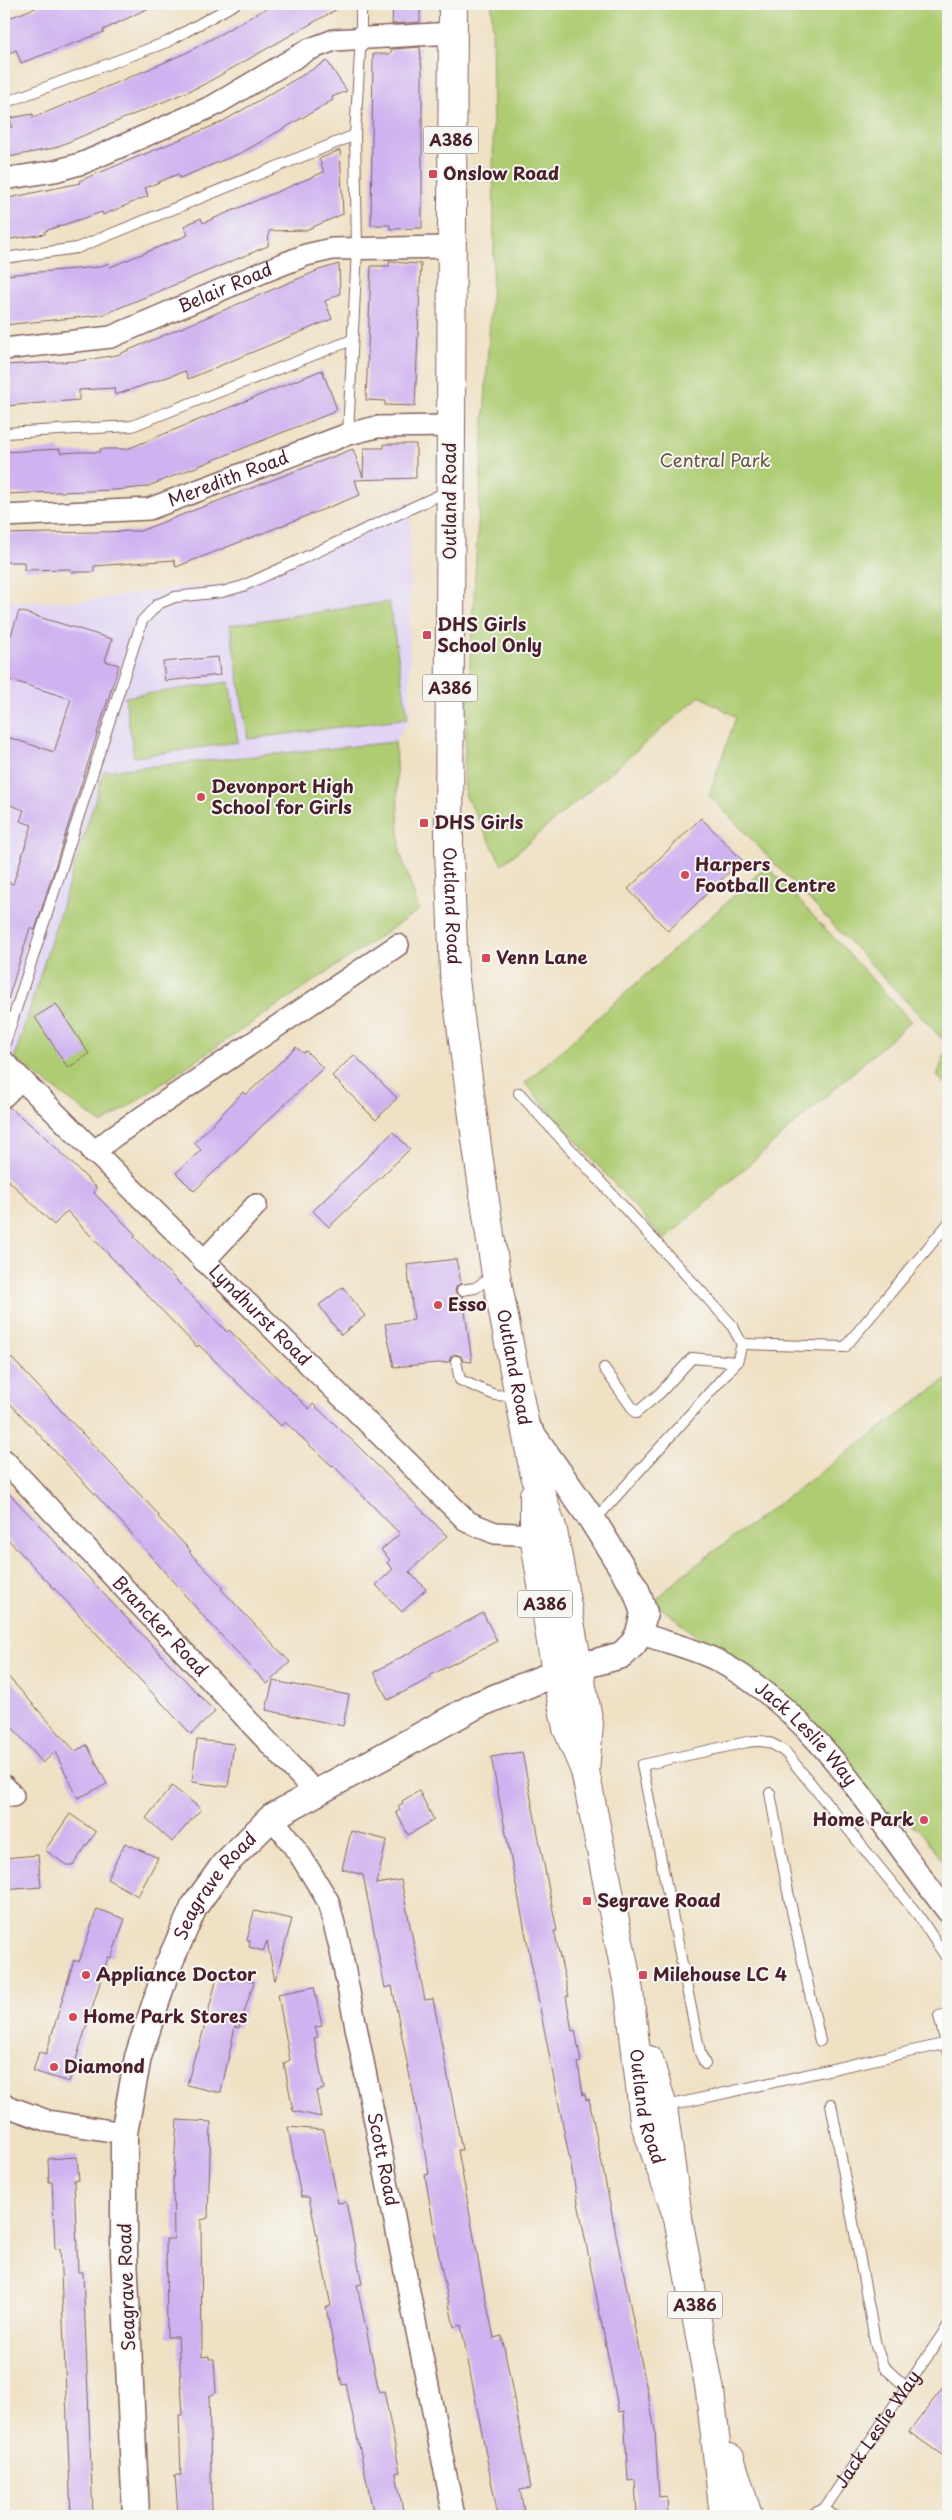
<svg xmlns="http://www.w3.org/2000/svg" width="952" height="2520" font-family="'Playpen Sans',sans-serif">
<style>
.built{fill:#e1d4f4}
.green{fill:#afcc73;stroke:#7c764f}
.building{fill:#cfb3f0}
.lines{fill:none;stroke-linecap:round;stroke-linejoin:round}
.service-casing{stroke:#846361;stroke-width:12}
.minor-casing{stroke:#846361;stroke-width:24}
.tertiary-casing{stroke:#846361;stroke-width:29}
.primary-casing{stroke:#846361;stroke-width:30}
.service{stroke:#fff;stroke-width:10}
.minor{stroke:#fff;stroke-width:21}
.tertiary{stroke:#fff;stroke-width:26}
.primary{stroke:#fff;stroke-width:28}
.poi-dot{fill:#d1495b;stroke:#f6f6f2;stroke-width:2}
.labels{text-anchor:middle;stroke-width:4;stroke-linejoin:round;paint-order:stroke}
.shield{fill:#f6f6f2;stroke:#7e6067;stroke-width:1}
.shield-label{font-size:16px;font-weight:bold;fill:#4a1f2b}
.poi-label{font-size:18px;font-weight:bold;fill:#4a1f2b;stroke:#f6f6f2;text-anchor:start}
.street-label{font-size:18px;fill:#4a1f2b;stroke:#f6f6f2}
.park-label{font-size:18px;fill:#685341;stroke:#f6f6f2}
</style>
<rect width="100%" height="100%" fill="#f6f6f2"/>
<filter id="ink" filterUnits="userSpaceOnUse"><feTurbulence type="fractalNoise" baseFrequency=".02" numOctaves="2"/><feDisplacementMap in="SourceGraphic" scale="10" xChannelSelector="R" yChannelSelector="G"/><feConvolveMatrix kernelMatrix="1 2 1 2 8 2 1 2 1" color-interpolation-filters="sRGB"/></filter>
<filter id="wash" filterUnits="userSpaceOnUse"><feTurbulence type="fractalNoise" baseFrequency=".0096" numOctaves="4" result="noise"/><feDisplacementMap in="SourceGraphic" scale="20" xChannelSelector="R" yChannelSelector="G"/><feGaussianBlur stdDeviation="1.12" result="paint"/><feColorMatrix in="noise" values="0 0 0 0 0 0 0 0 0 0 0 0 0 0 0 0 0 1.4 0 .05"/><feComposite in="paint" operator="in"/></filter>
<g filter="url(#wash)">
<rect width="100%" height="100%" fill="#efe1c4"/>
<path class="built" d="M410 502V718L395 742 400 852 419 910 102 1124 14 1059 4 1049V602L84 601 179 588 229 584 307 553 350 526Z"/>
<g class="green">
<path d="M492 4H948V1086L937 1076 948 1045 709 795 736 717 700 696 502 865 465 794 464 766 494 248Z"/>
<path d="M389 602 408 718 248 739 230 625Z"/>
<path d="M229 682 238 742 134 757 125 697Z"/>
<path d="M395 742 400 852 419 910 102 1124 14 1059 104 771Z"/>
<path d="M767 866 911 1021 664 1240 525 1083Z"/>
<path d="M948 1378V1868L918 1828 884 1812 824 1739 654 1602 681 1576Z"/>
</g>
<g id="blocks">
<g class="building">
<path d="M45 4H157L103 30 104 32 21 63 16 50 4 55V20Z"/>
<path d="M274 4H346L201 86 54 148 4 158V128L12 127 10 118 33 114V118L163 63 188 52Z"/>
<path d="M393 4H420V22L392 24Z"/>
<path d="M420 47 422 72V228L390 229V225H371L373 54H390L392 49Z"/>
<path d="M327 61 347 91 332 97 333 100 243 152 180 178 178 174 145 188 148 196 103 215 102 212 45 231V234L4 240V199L80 183 79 181 220 123Z"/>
<path d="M340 150 343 214 306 230 269 231 268 246 102 315 4 325V275L98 267 109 263 110 267 188 235 184 226 201 218 203 223 324 172 319 159Z"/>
<path d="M389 262 421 264 415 406 385 405V401L366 400 371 266H389Z"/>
<path d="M339 264 340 294 325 301 332 319 188 379 185 371 115 395 114 388 79 390V400L4 406V365L79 361 117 355 319 270Z"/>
<path d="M322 370 337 409 334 412 146 487 115 490 4 494V452L60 449V453L80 452H100V449H127Z"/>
<path d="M384 444H416V478L355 480 360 495 176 567 174 560 94 566V572H71V569L24 570V562H4V534L140 531 353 449 363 477 364 448H384Z"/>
<path d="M19 611 112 639 105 661 119 665 35 930 30 928 8 999H4V881L13 884 32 825 20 821 24 810 4 803V736L54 752 71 699 4 678V632L11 635Z"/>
<path d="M218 657 220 675 165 681 163 662Z"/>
<path d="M701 818 742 860 668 931 628 889Z"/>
<path d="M56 1004 89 1054 68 1068 35 1017Z"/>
<path d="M296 1047 303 1053 306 1051 323 1068 194 1191 176 1173 201 1150 194 1143 243 1092 246 1095Z"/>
<path d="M354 1055 397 1098 376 1120 332 1076Z"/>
<path d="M9 1107 43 1135 96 1187 94 1193 136 1235 134 1237 227 1332 229 1330 309 1409 313 1404 356 1444 447 1536 409 1572 426 1589 402 1612 376 1585 393 1569 387 1563 390 1560 381 1550 400 1534 333 1465 332 1466 285 1422 281 1426 199 1345 197 1347 67 1211 54 1225 4 1176V1108Z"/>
<path d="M393 1132 410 1149 329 1227 313 1211Z"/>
<path d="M456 1259 461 1283 456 1287 455 1292 459 1296 463 1297 472 1362 463 1361 461 1356 455 1354 451 1356 449 1362 394 1367 385 1324 414 1320 407 1265Z"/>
<path d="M343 1287 365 1316 341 1335 319 1305Z"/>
<path d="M4 1350 159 1515 158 1517 191 1551 189 1552 223 1587 221 1589 290 1662 267 1684 205 1618 121 1522 4 1397Z"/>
<path d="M4 1488 215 1712 191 1734 4 1535Z"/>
<path d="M483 1613 497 1641 429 1676 431 1678 388 1700 374 1672Z"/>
<path d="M4 1672 75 1751 87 1745 107 1784 78 1798 55 1752 43 1763 11 1726 4 1732Z"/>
<path d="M273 1681 349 1695 343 1726 266 1710Z"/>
<path d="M197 1740 234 1744 228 1787 192 1782Z"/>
<path d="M522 1752 557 1931H554L569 1996H566L572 2031 575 2030 581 2062 578 2063 583 2095 585 2094 586 2100 589 2099 655 2430 659 2497 667 2496 668 2516H637L635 2480 628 2481 624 2411 619 2412 491 1757Z"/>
<path d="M172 1786 201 1809 172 1842 146 1818Z"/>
<path d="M419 1791 434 1820 408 1835 396 1812 400 1810 398 1806 403 1803 402 1801Z"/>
<path d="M70 1814 96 1832 73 1865H66L45 1850Z"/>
<path d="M351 1831 387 1840 376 1884 401 1880 425 2000 433 1999 462 2150H458L482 2281 494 2338 502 2336 531 2488 520 2490 525 2516H498L461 2325 454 2327 438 2252 425 2175 429 2174 392 1986 385 1988 363 1875 342 1869Z"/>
<path d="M125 1843 158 1858 138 1896 107 1879Z"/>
<path d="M38 1855 41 1887 4 1890V1858Z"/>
<path d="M97 1909 125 1919 111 1958 108 1957 69 2082 33 2071 39 2052 46 2054 74 1960 79 1962Z"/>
<path d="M254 1911 292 1919 275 1981 267 1941 263 1951 249 1947 250 1941 247 1940Z"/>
<path d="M219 1970 254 1982 239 2028 235 2027 221 2092H216L187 2085 196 2051H198Z"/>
<path d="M314 1987 322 2026 315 2027 318 2037 314 2038 324 2089 316 2091 321 2117 293 2111 284 2063 290 2060 278 1994Z"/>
<path d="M177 2120 211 2122 208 2218 201 2220 202 2357 209 2356V2359H214L216 2393 209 2396 212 2510H208V2513L178 2514 175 2475H181L179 2415H183L178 2337H167L166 2239H174L173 2180Z"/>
<path d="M288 2127 324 2130 338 2203 346 2202 362 2284 357 2285 373 2362 379 2392 384 2391 400 2472 396 2473 404 2516H374L346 2384 342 2385 335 2354 326 2307 331 2306 309 2197H301Z"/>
<path d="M77 2157 79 2180H74L78 2272H83L93 2516H71L60 2248 55 2249 52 2182H49L48 2159Z"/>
<path d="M948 2381V2459L909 2432Z"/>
</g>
</g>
</g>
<g filter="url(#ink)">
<use href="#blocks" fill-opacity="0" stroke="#846361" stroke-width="1"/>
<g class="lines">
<g class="service-casing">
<g id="service">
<path d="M4 103 167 42 235 4"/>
<path d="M4 258 77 248 355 135"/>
<path d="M4 433 132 426 352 340"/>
<path d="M348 434 357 249 355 135 361 36V4"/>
<path d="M4 1046 142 621 158 604 175 597 222 592 243 586 448 491"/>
<path d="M519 1093 731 1324 742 1344 737 1362 594 1521"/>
<path d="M462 1290 475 1288 495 1275"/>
<path d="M742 1344 845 1347 948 1224"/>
<path d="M456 1361 460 1380 495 1395 518 1396"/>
<path d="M604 1368 636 1413 660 1393 692 1358 737 1362"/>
<path d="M770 1793 788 1892 820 2041"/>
<path d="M948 2014 939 2016 948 2051"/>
<path d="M705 2064 700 2053 642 1765 747 1742C765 1739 772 1742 786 1753L918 1915 948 1960"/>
<path d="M831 2104 876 2346 883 2366 906 2387"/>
<path d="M663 2107 948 2043"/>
<path id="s1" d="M824 2509 948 2326"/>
<path d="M824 2509 834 2516"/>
<path d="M809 2516 824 2509"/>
</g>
</g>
<g class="minor-casing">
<g id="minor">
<path d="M4 179 55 171 83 163 213 106 308 50 334 40 452 33"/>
<path id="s2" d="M4 349 111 337 263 272 306 255 332 249 450 247"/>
<path id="s3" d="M4 516 149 509 348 434 377 427 450 426"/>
<path id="s4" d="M4 1062 468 1522 495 1533 534 1535"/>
<path d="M4 1096 21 1079"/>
<path d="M93 1153 114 1136 398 945"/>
<path d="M204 1261 256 1205"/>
<path id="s5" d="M4 1460 315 1792"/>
<path id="s6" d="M639 1633C664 1642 694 1648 718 1661 820 1715 878 1824 948 1912"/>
<path d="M4 1786 13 1796"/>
<path id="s7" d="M272 1817 300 1855 328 1901 340 1947 454 2516"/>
<path d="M4 2105 48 2121 124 2133"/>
</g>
</g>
<g class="tertiary-casing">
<g id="tertiary">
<path id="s8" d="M136 2516 124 2255V2133L138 2057 167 1968 194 1907 224 1865 272 1817 477 1705 556 1673 622 1655 634 1643 639 1633 644 1613 636 1590 593 1521 526 1426"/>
</g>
</g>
<g class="primary-casing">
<g id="primary">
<path id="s9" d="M453 4 449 849 454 972 478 1154 496 1275 519 1396 534 1472 553 1531 589 1724 585 1771"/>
<path id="s10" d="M534 1495V1535L556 1673 567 1728 585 1771 629 1991 644 2121 678 2218"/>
<path d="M649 2060 663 2107 678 2218 710 2391 724 2516"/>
<path d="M730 2458 748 2516"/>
</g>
</g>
<use href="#service" class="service"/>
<use href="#minor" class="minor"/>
<use href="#tertiary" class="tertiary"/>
<use href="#primary" class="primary"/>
</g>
</g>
<g class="poi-dot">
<rect x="428" y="169" width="10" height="10" rx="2.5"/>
<rect x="422" y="630" width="10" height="10" rx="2.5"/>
<circle cx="201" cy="797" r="5"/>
<rect x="419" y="818" width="10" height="10" rx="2.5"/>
<circle cx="685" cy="875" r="5"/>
<rect x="481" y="953" width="10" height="10" rx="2.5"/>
<circle cx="438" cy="1305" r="5"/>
<circle cx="924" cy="1820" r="5"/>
<rect x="582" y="1896" width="10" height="10" rx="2.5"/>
<circle cx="86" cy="1975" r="5"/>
<rect x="638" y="1970" width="10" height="10" rx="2.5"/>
<circle cx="73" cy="2017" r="5"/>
<circle cx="54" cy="2067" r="5"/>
</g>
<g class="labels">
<g class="shield">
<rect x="423.5" y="126.5" width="55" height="27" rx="4"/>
<rect x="422.5" y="674.5" width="55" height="27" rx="4"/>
<rect x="517.5" y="1590.5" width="55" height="27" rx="4"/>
<rect x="667.5" y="2291.5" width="55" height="27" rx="4"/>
</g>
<g class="shield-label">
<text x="451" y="146">A386</text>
<text x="450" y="694">A386</text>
<text x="545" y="1610">A386</text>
<text x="695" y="2311">A386</text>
</g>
<g class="poi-label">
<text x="443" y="180">Onslow Road</text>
<text x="437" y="631">DHS Girls<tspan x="437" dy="21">School Only</tspan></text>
<text x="211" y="793">Devonport High<tspan x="211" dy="21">School for Girls</tspan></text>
<text x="434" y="829">DHS Girls</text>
<text x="695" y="871">Harpers<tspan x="695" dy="21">Football Centre</tspan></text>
<text x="496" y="964">Venn Lane</text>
<text x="448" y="1311">Esso</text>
<text x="914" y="1826" text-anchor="end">Home Park</text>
<text x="597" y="1907">Segrave Road</text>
<text x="96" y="1981">Appliance Doctor</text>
<text x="653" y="1981">Milehouse LC 4</text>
<text x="83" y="2023">Home Park Stores</text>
<text x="64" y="2073">Diamond</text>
</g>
<g class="street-label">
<text dy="6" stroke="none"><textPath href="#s2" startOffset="232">Belair Road</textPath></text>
<text dy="6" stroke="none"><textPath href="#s3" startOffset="230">Meredith Road</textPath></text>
<text transform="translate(450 501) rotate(-90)" y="6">Outland Road</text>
<text dy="6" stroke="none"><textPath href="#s9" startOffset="902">Outland Road</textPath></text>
<text dy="6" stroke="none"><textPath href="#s4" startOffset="360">Lyndhurst Road</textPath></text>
<text dy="6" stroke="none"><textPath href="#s9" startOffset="1368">Outland Road</textPath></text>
<text dy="6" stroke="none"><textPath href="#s5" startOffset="228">Brancker Road</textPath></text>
<text dy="6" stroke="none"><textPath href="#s6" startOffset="199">Jack Leslie Way</textPath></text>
<text dy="6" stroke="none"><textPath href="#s8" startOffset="650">Seagrave Road</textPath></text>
<text dy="6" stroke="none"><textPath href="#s10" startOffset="624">Outland Road</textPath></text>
<text dy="6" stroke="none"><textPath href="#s7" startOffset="365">Scott Road</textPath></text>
<text transform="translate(127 2287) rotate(-92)" y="6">Seagrave Road</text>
<text dy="6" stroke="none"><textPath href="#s1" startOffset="96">Jack Leslie Way</textPath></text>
</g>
<g class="park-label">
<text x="715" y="467">Central Park</text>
</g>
</g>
<rect width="952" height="2520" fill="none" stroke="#f6f6f2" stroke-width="20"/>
</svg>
